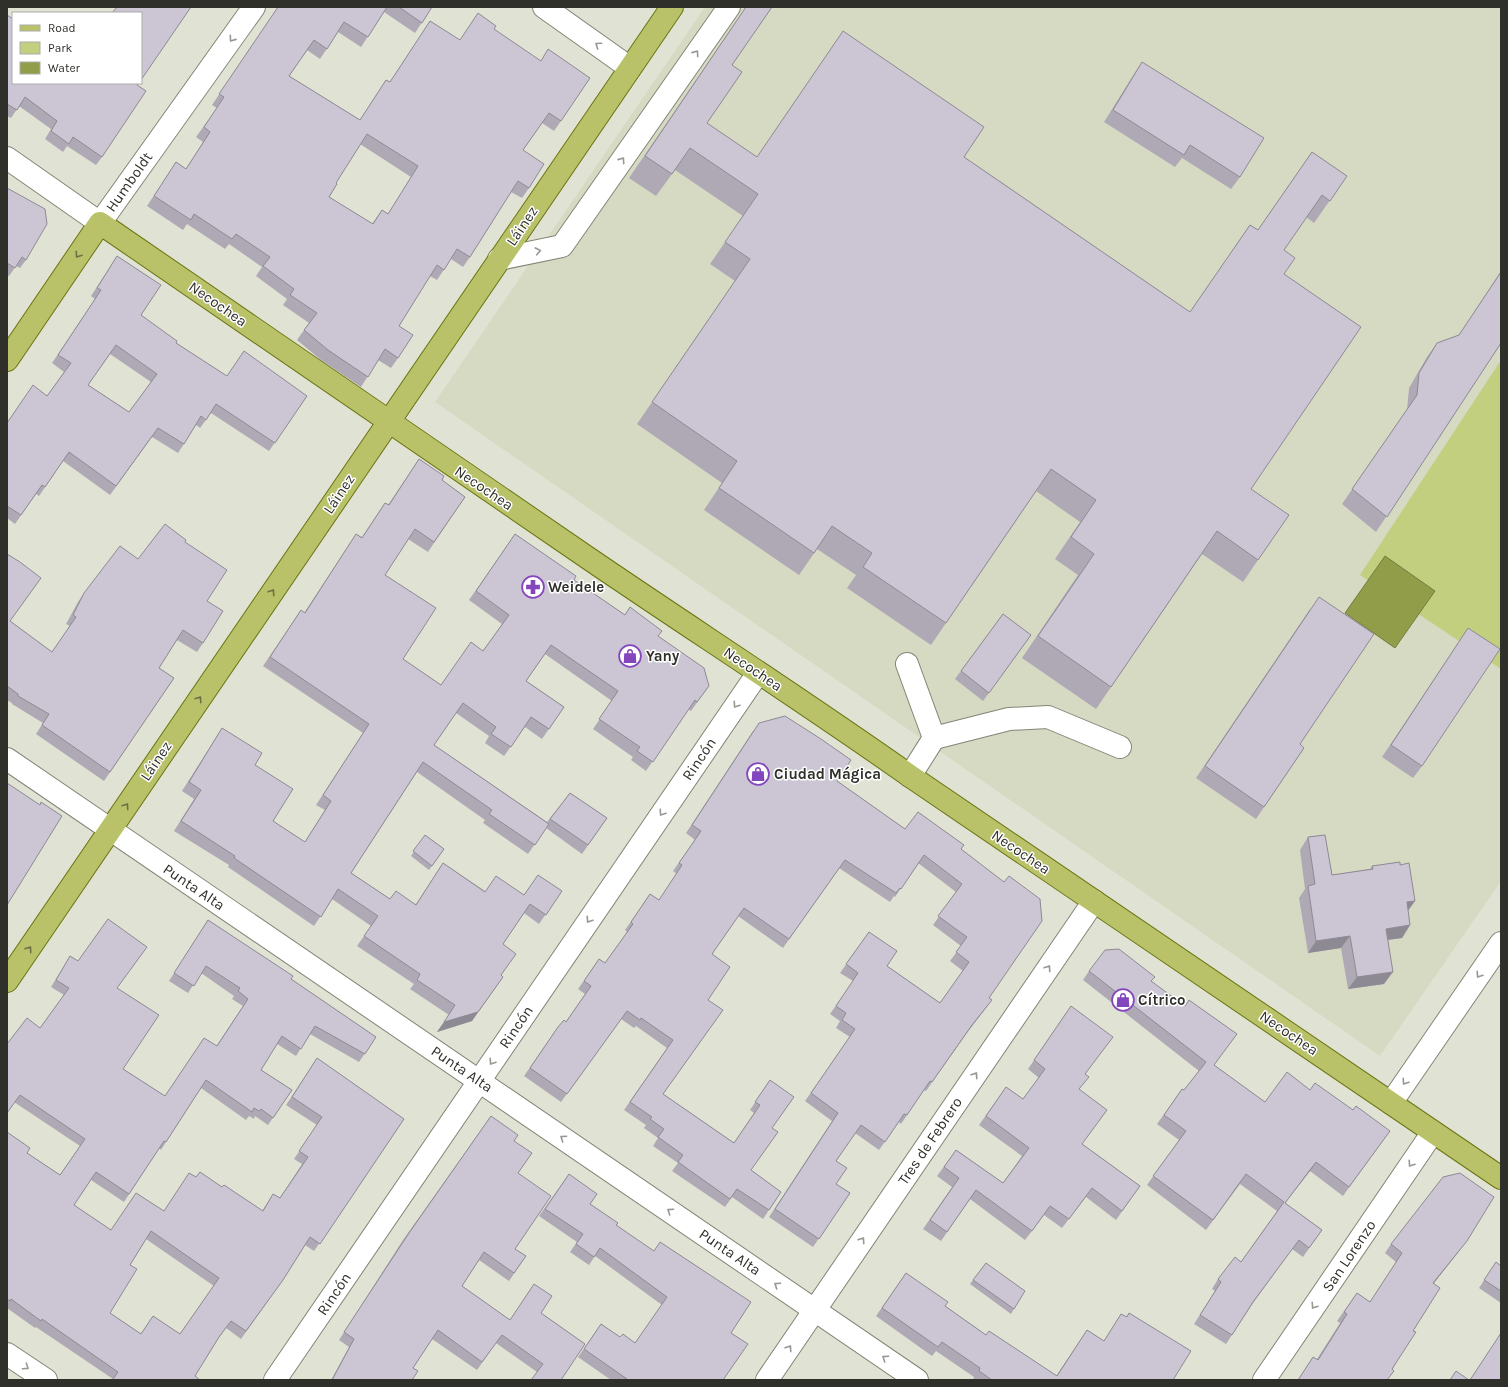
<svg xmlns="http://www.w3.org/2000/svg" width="1508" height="1387" font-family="Karla,sans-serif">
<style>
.built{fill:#d6dac3}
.green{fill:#c2cf7e}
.water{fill:#919d48;stroke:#747c3f}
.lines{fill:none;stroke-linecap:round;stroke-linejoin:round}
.minor-casing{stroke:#828576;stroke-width:24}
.major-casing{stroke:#6b7411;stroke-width:24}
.minor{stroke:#fff;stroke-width:22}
.major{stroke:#b9c268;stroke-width:22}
.wall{fill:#afa9b6;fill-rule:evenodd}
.shaded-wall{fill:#8e8a94}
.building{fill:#cbc5d4;stroke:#8e8a94;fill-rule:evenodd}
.oneway{stroke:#979894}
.oneway2{stroke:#6d7246}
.labels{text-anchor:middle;stroke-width:3;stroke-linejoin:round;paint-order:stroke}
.street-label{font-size:15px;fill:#2f302a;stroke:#fff}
.poi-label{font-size:15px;font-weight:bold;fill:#2f302a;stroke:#fff;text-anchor:start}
</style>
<rect width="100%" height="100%" fill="#e0e3d3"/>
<path class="built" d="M705 7H1501V881L1380 1056 435 402Z"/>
<path class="green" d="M1501 360V669L1360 575Z"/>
<path class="water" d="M1385 556 1435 591 1395 648 1345 613Z"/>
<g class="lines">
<g class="minor-casing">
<g id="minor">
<path d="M544 7 630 68"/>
<path d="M7 158 100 223 254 7"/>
<path d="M499 259 562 246 729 7"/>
<path d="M907 664 934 738 910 776"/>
<path d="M934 738 1009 719 1048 717 1120 747"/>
<path d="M7 759 917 1380"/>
<path d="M1391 1103 1501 943"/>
<path d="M7 1354 46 1380"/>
<path d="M275 1380 758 673"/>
<path d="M767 1380 1094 901"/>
<path d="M1264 1380 1433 1132"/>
</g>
</g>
<g class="major-casing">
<g id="major">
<path d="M7 360 100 223C262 335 424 447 588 558 695 631 804 701 910 776L1501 1178"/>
<path d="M7 981 672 7"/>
</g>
</g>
<use href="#minor" class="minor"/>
<use href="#major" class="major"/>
</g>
<g class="wall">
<path d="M278 7H432L415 33 384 12 361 47 338 32 320 59 307 50 289 76 360 120 386 80 390 82 430 21 459 40 494 29 561 121 554 131 542 123 523 150 529 188 522 198 511 192 470 257 463 267 451 259 437 280 430 276 399 326 398 358 391 368 378 360 361 387 321 360 297 340 309 323 283 305 287 299 256 276 262 267 229 244 225 249 187 224 183 230 147 206 176 162 186 169 203 142 196 137 217 108 212 105ZM360 144 411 177 388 214 382 210 372 224 329 197 336 183Z"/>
<path d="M746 7H772L732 65 707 123 756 157H964L1190 312 1250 225 1258 230 1312 152 1347 176 1314 223 1306 217 1284 250V274L1251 489 1258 560 1243 582 1202 554 1096 709 1022 658 1078 575 1055 559 1080 522 1036 491 931 645 847 588 856 575 817 549 799 575 704 510 722 483 637 424 735 281 710 264 743 216 675 170 656 196 629 178Z"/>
<path d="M7 15 13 83 102 157 96 165 67 146 63 152 45 139 51 129 19 106 11 118 7 116Z"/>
<path d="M1142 62 1240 177 1231 189 1182 158 1175 167 1104 122 1134 74Z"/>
<path d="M7 188 26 260 20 268 16 266 9 276 7 275Z"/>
<path d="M117 256 141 315 176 343 227 376 307 396 269 451 211 413 200 428 196 425 178 453 152 437 110 495 63 461 39 496 36 494 15 524 7 518V423L47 396 64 372 52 363 95 299 91 296ZM110 354 151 382 129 412 88 385Z"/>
<path d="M1501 271V343L1376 532 1342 504 1407 410 1409 388 1427 357 1437 343 1459 335Z"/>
<path d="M419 459 442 480 465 497 428 552 408 539 385 575 403 659 441 685 483 651 502 624 469 600 515 534 574 580 625 615 658 636 709 686 691 711 688 709 646 771 631 760 633 757 593 729 612 701 545 654 526 681 564 707 542 739 525 727 504 756 485 743 489 736 456 713 434 745 547 822 570 793 607 818 582 854 546 828 528 854 483 823 485 820 417 772 351 873 390 899 416 904 443 863 485 891 524 895 562 891 539 924 524 913 503 944 501 975 472 1021 437 1032 449 1015 410 989 414 984 357 946 371 926 332 899 314 926 228 867 229 865 174 831 194 799 182 791 222 728 255 765 273 821 305 842 325 810 316 805 363 733 263 666 301 610 304 613 356 534 362 537 385 503 388 505Z"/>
<path d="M185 542 207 601 203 643 197 652 177 640 159 668 174 678 104 781 36 734 43 723 12 704V703L7 700V554L10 621 52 652 70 626 66 624 78 602 84 593 138 559Z"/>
<path d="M1310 609 1300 744 1304 748 1256 819 1196 778Z"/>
<path d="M1003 614 1031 635 983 701 955 679Z"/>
<path d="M1468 628 1422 766 1413 778 1382 757Z"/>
<path d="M753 731 837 781 905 829 961 849 989 998 986 1008 967 1033 926 1091 924 1090 901 1124 899 1122 879 1150 855 1133 836 1161V1184L850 1193 813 1247 769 1217 832 1121 805 1101 850 1037 836 1028 840 1021 830 1014 853 981 840 973 869 932 887 966 940 1003 963 971 950 961 961 946 933 925 956 892 918 863 895 897 894 896 890 902 839 868 783 948 738 916 712 954 708 1000 663 1094 734 1143 754 1113 750 1110 770 1080 772 1128 751 1170 781 1192 763 1219 732 1197 725 1207 672 1171 678 1163 653 1146 658 1138 644 1128 646 1125 624 1110 667 1048 636 1026 634 1028 621 1019 561 1102 524 1076 558 1027 566 1022 585 994 578 989 599 959 605 963 627 932 625 930 650 894 659 900 677 874 673 871 695 840 686 833Z"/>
<path d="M425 835 444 849 429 870 411 856Z"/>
<path d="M1308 837 1332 875 1370 869 1372 866 1400 865 1415 901 1408 911 1410 925 1402 938 1388 940 1384 984 1348 989 1341 948 1308 953 1299 898 1305 889 1300 850Z"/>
<path d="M208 920 291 979 376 1037 359 1062 310 1034 296 1056 277 1044 261 1070 292 1090 268 1125 255 1116 254 1119 249 1116 246 1120 201 1088 166 1142 161 1150 159 1148 124 1202 91 1180 74 1205 111 1230 164 1211 196 1177 222 1187 262 1211 273 1194 280 1198 302 1164 294 1159 317 1125 286 1105 312 1066 404 1119 314 1251 305 1245 283 1280 241 1339 226 1328 218 1339 195 1376 200 1380H112L113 1379 36 1327 35 1328 7 1308V1132L27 1153 60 1175 80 1146 14 1102 40 1028 64 995 51 987 70 956 117 988 123 1069 165 1096 217 1045 243 1006 232 999 234 996 201 973 188 993 169 981ZM146 1239 214 1286 180 1334 153 1316 141 1334 110 1313 130 1265Z"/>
<path d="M1089 971 1151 981 1214 1065 1265 1102 1310 1090 1353 1110 1390 1131 1343 1196 1310 1171 1285 1203 1322 1230 1303 1257 1292 1249 1251 1306 1226 1344 1194 1324 1215 1291 1212 1289 1218 1279 1241 1262 1277 1211 1240 1184 1206 1230 1147 1185 1179 1140 1157 1124 1182 1089 1184 1090 1199 1071 1083 980Z"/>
<path d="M1071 1006 1085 1075 1079 1090 1082 1144 1140 1186 1116 1220 1086 1197 1062 1228 1044 1215 1025 1240 970 1199 941 1241 923 1229 952 1187 937 1176 956 1150 1003 1183 1022 1156 979 1125 1006 1087 1023 1099 1039 1078 1028 1069Z"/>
<path d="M491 1116 514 1141 518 1173 515 1249 526 1256 509 1281 479 1260 462 1286 510 1320 541 1313 585 1344 537 1372 496 1343 477 1370 432 1339 413 1368 412 1380H331L349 1347 339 1340 403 1240Z"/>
<path d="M569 1174 590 1204 616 1225 731 1333 723 1380H611L578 1357 601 1324 620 1337 635 1343 662 1305 595 1256 589 1265 570 1252 577 1242 539 1216Z"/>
<path d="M1391 1244 1460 1250 1433 1283 1413 1331 1387 1380H1298L1313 1357 1317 1359 1340 1323 1337 1321 1357 1293 1370 1302 1396 1262 1385 1253Z"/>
<path d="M1496 1262 1501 1266V1303L1479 1288Z"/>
<path d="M986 1263 1014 1309 1011 1314 970 1284Z"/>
<path d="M906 1273 945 1306 986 1335 1056 1376 1087 1330 1104 1341 1121 1314 1126 1317 1129 1313 1173 1380H973L974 1377 936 1351 932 1356 876 1316Z"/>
</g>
<g class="shaded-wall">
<path d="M1415 901 1406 913 1407 902Z"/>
<path d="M1410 925 1402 938 1378 941 1386 929Z"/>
<path d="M1350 936 1341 948 1308 953 1316 941Z"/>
<path d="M1393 972 1384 984 1348 989 1357 977Z"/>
<path d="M503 977 472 1021 437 1032 444 1022Z"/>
<path d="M992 1000 986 1008 966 1033 972 1025Z"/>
<path d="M1316 1162 1310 1171 1278 1212 1285 1203Z"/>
<path d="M1467 1241 1460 1250 1427 1292 1433 1283Z"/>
</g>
<g class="building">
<path d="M117 7H191L141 80V13H112Z"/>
<path d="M278 7H387L368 37 344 22 327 49 314 40 289 76 360 120 386 80 390 82 430 21 460 40 478 13 496 26 494 29 541 61 548 49 590 78 561 121 549 113 523 150 544 164 529 188 518 181 470 257 457 249 444 270 437 265 399 326 413 335 398 358 385 349 368 377 328 350 304 330 317 313 290 295 294 289 263 266 270 257 236 234 232 239 194 214 191 220 154 196 176 162 186 169 210 132 204 127 224 97 219 94ZM367 134 418 166 388 214 382 210 373 224 329 197 337 184 336 183Z"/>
<path d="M399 7H432L422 23Z"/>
<path d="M746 7H772L732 65 742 72 707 123 757 157 843 31 984 127 964 157 1190 312 1250 225 1258 230 1312 152 1347 176 1330 201 1322 195 1284 250 1295 258 1284 274 1361 327 1251 489 1289 515 1258 560 1217 531 1111 687 1038 636 1094 554 1071 537 1096 500 1051 469 946 623 863 567 872 553 832 526 814 553 719 488 737 461 652 402 750 259 725 242 758 194 690 148 672 174 645 156Z"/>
<path d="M7 15 13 19V83H139L137 85 146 91 102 157 73 137 69 144 51 131 57 121 25 97 17 110 7 104Z"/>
<path d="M1142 62 1264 138 1240 177 1190 145 1184 155 1113 110Z"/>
<path d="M7 188 45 209 47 224 26 260 22 257 15 268 7 263Z"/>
<path d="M117 256 161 285 141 315 177 341 176 343 227 376 244 351 307 396 275 443 216 404 206 420 201 416 184 444 158 428 116 486 69 452 45 487 42 485 21 515 7 506V423L33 385 47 396 71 363 58 355 101 290 97 288ZM116 345 157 374 129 412 88 385Z"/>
<path d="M1501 272V343L1387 517 1352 489 1417 395 1419 373 1437 343 1459 335Z"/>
<path d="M419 459 444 476 442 480 465 497 434 542 415 529 385 575 436 608 403 659 441 685 471 642 483 651 509 615 476 591 515 534 576 576 574 580 625 615 630 607 662 631 658 636 704 668 709 686 697 702 695 700 653 762 637 751 640 747 599 719 618 691 551 645 526 681 564 707 549 729 531 717 511 747 491 734 496 727 463 703 434 745 549 824 535 845 489 814 492 810 423 762 351 873 390 899 396 891 416 905 443 863 485 892 496 876 524 895 538 875 562 891 546 915 530 904 503 944 516 954 501 975 503 977 478 1012 444 1022 455 1005 417 980 420 974 364 936 378 916 338 889 321 917 234 858 235 856 181 821 201 790 189 782 222 728 262 753 255 765 293 789 273 821 305 842 331 801 323 795 369 724 270 657 301 610 305 613 356 534 362 538 385 503 389 505Z"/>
<path d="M165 524 186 540 185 542 227 570 207 601 223 611 203 643 183 630 159 668 174 678 110 772 42 725 49 714 18 696V694L7 686V554L20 562 41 578 10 621 52 652 76 617 73 615 84 593 120 546 138 559Z"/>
<path d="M1319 597 1374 634 1300 744 1304 748 1264 807 1205 766Z"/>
<path d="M1003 614 1031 635 989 693 961 671Z"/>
<path d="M1468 628 1500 649 1422 766 1391 745Z"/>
<path d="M785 716 821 739 851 760 837 781 905 829 918 812 964 845 961 849 1004 882 1009 876 1040 899 1042 921 989 998 992 1000 972 1025 932 1082 930 1081 907 1115 904 1114 885 1142 861 1125 836 1161 847 1168 836 1184 850 1193 819 1239 775 1209 838 1113 811 1093 855 1029 842 1020 846 1013 836 1006 858 973 846 964 869 932 897 951 887 966 940 1003 969 962 956 952 967 937 938 916 962 884 924 855 901 889 900 888 896 893 845 860 789 939 744 908 712 954 730 967 708 1000 723 1010 663 1094 734 1143 760 1105 755 1102 770 1080 794 1097 772 1128 778 1132 751 1170 781 1192 769 1210 737 1189 730 1199 678 1162 683 1155 658 1137 664 1129 650 1119 652 1117 630 1102 673 1040 641 1018 640 1020 627 1011 567 1094 530 1068 558 1027 564 1020 566 1022 591 986 584 981 599 959 605 963 633 924 631 922 650 894 659 900 682 865 679 863 701 831 692 825 759 723Z"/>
<path d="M7 783 40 805 41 802 62 816 7 905Z"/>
<path d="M570 793 607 818 588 845 550 819Z"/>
<path d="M425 835 444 849 432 866 413 851Z"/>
<path d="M1325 835 1332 875 1373 869 1372 866 1400 862V865L1409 863 1415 901 1407 902 1410 925 1386 929 1393 972 1357 977 1350 936 1316 941 1308 886 1315 884 1308 837Z"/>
<path d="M108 919 147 947 117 988 159 1015 123 1069 165 1096 204 1038 217 1046 248 999 238 991 240 988 206 966 194 986 174 973 208 920 293 976 291 979 376 1037 365 1054 315 1026 301 1049 282 1036 261 1070 292 1090 273 1118 261 1109 259 1111 254 1108 252 1112 206 1080 166 1142 164 1141 129 1194 96 1172 74 1205 111 1230 136 1193 164 1211 189 1173 196 1177 200 1172 222 1187 224 1185 263 1211 273 1194 280 1198 308 1157 299 1151 322 1117 292 1097 317 1058 404 1119 320 1244 310 1237 283 1280 246 1331 231 1321 219 1337 195 1376 200 1380H114L113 1379 118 1372 42 1319 41 1321 11 1299 10 1301 7 1299V1132L30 1148 27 1153 60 1175 85 1139 20 1095 7 1113V1044L27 1018 40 1028 69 988 56 980 70 956 78 961ZM151 1231 219 1278 180 1334 153 1316 141 1334 110 1313 137 1269 130 1265Z"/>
<path d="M1119 949 1155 977 1151 981 1185 1006 1189 1000 1237 1034 1214 1065 1265 1102 1287 1072 1310 1090 1315 1083 1353 1110 1356 1106 1390 1131 1349 1187 1316 1162 1285 1203 1322 1230 1309 1248 1299 1240 1253 1302 1232 1335 1200 1315 1221 1282 1218 1279 1235 1257 1241 1262 1284 1202 1246 1174 1213 1220 1153 1176 1186 1131 1164 1115 1182 1089 1184 1090 1206 1062 1089 971 1105 950Z"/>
<path d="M1071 1006 1113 1037 1085 1074 1089 1077 1079 1089 1107 1110 1082 1144 1140 1186 1122 1211 1092 1188 1069 1219 1050 1206 1032 1231 976 1190 947 1232 930 1220 959 1178 944 1167 956 1150 1003 1183 1029 1148 986 1116 1006 1087 1023 1099 1045 1069 1034 1060Z"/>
<path d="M491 1116 518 1135 514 1141 532 1153 518 1173 551 1196 515 1249 526 1256 514 1273 484 1252 462 1286 510 1320 534 1284 552 1296 541 1313 585 1344 561 1380H531L543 1364 502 1335 482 1362 438 1330 413 1368 418 1371 412 1380H332L354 1339 344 1332 409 1233Z"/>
<path d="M1460 1173 1494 1197 1467 1241 1433 1283 1440 1288 1413 1331 1416 1332 1392 1369 1394 1371 1387 1380H1298L1313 1357 1318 1360 1347 1314 1344 1312 1357 1293 1370 1302 1402 1253 1391 1244 1443 1177Z"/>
<path d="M569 1174 597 1194 590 1204 618 1223 616 1225 654 1251 660 1242 751 1302 731 1333 748 1344 723 1380H626L627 1379 584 1349 601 1324 620 1337 623 1334 635 1343 667 1297 600 1248 594 1257 576 1244 583 1234 545 1209Z"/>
<path d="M1496 1262 1501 1266V1291L1484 1280Z"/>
<path d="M986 1263 1025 1291 1014 1309 973 1280Z"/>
<path d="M906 1273 948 1302 945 1306 986 1335 989 1331 1057 1376 1087 1330 1104 1341 1121 1314 1127 1317 1129 1313 1191 1351 1173 1380H992L979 1371 980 1368 942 1342 938 1347 882 1308Z"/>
<path d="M1501 1333V1380H1470Z"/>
<path d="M1456 1371 1469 1380H1450Z"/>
</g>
<defs><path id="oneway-chevron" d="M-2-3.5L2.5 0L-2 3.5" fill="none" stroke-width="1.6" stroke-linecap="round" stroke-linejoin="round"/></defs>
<g class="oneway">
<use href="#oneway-chevron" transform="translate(232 39) rotate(125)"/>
<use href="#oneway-chevron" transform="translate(598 45) rotate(-145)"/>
<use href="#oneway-chevron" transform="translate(696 53) rotate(-55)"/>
<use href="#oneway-chevron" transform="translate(622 160) rotate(-55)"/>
<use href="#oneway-chevron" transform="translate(538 251) rotate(-11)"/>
<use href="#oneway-chevron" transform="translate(736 705) rotate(124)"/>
<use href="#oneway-chevron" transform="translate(662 813) rotate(124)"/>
<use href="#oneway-chevron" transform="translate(589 920) rotate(124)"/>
<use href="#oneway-chevron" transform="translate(1048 968) rotate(-56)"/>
<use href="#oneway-chevron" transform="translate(1479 975) rotate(124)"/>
<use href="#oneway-chevron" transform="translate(492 1062) rotate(124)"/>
<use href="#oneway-chevron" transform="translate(975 1075) rotate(-56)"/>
<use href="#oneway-chevron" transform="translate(1405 1082) rotate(124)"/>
<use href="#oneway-chevron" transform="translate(563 1138) rotate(-146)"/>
<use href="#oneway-chevron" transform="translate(1411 1164) rotate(124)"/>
<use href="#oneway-chevron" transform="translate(670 1211) rotate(-146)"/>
<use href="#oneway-chevron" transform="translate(862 1240) rotate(-56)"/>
<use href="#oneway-chevron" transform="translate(777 1285) rotate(-146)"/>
<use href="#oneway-chevron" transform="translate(1314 1306) rotate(124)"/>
<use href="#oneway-chevron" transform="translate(789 1348) rotate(-56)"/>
<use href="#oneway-chevron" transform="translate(885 1358) rotate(-146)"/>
<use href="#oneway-chevron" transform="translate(26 1367) rotate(34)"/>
</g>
<g class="oneway2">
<use href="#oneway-chevron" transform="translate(78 255) rotate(124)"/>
<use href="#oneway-chevron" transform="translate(272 592) rotate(-56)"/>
<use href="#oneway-chevron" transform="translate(199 699) rotate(-56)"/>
<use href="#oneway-chevron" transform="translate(126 806) rotate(-56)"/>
<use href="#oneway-chevron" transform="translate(29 949) rotate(-56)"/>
</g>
<defs>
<g id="pharmacy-ring" transform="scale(1.15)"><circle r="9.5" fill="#fff" stroke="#8346bc" stroke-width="1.5"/><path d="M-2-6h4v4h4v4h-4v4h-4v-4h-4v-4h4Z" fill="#8346bc"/></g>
<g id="shop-ring" transform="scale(1.15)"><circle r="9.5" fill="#fff" stroke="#8346bc" stroke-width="1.5"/><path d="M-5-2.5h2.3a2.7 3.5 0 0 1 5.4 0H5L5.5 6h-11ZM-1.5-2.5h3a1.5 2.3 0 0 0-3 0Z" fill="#8346bc"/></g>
</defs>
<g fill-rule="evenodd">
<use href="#pharmacy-ring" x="533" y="587"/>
<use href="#shop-ring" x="630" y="656"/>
<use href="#shop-ring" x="758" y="774"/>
<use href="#shop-ring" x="1123" y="1000"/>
</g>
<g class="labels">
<g class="street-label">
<text transform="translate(129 182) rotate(-55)" y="5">Humboldt</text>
<text transform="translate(522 226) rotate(-56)" y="5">Láinez</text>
<text transform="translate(218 304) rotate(35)" y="5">Necochea</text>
<text transform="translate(484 488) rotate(34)" y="5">Necochea</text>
<text transform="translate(339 494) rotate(-56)" y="5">Láinez</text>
<text transform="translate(753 669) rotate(34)" y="5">Necochea</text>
<text transform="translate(699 759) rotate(-56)" y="5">Rincón</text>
<text transform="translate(156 761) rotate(-56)" y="5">Láinez</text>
<text transform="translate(1021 852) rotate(34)" y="5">Necochea</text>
<text transform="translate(194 887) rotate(34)" y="5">Punta Alta</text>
<text transform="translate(516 1027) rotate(-56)" y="5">Rincón</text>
<text transform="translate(1289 1033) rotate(34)" y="5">Necochea</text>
<text transform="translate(462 1069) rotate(34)" y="5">Punta Alta</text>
<text transform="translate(930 1141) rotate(-56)" y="5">Tres de Febrero</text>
<text transform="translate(730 1252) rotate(34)" y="5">Punta Alta</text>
<text transform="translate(1349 1256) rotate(-56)" y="5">San Lorenzo</text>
<text transform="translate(334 1294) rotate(-56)" y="5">Rincón</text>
</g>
<g class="poi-label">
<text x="548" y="592">Weidele</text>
<text x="646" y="661">Yany</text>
<text x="774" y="779">Ciudad Mágica</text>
<text x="1138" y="1005">Cítrico</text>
</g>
</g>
<rect width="1508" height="1387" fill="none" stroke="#2f302a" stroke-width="16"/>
<rect x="12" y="12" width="130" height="72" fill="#ffffff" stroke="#acacaa"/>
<rect x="20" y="25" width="20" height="6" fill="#b9c268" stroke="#acacaa"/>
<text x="48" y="32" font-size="12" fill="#2f302a">Road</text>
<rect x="20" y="42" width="20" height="12" fill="#c2cf7e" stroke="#acacaa"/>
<text x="48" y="52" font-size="12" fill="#2f302a">Park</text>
<rect x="20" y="62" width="20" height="12" fill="#919d48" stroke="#acacaa"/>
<text x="48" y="72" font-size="12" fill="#2f302a">Water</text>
</svg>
